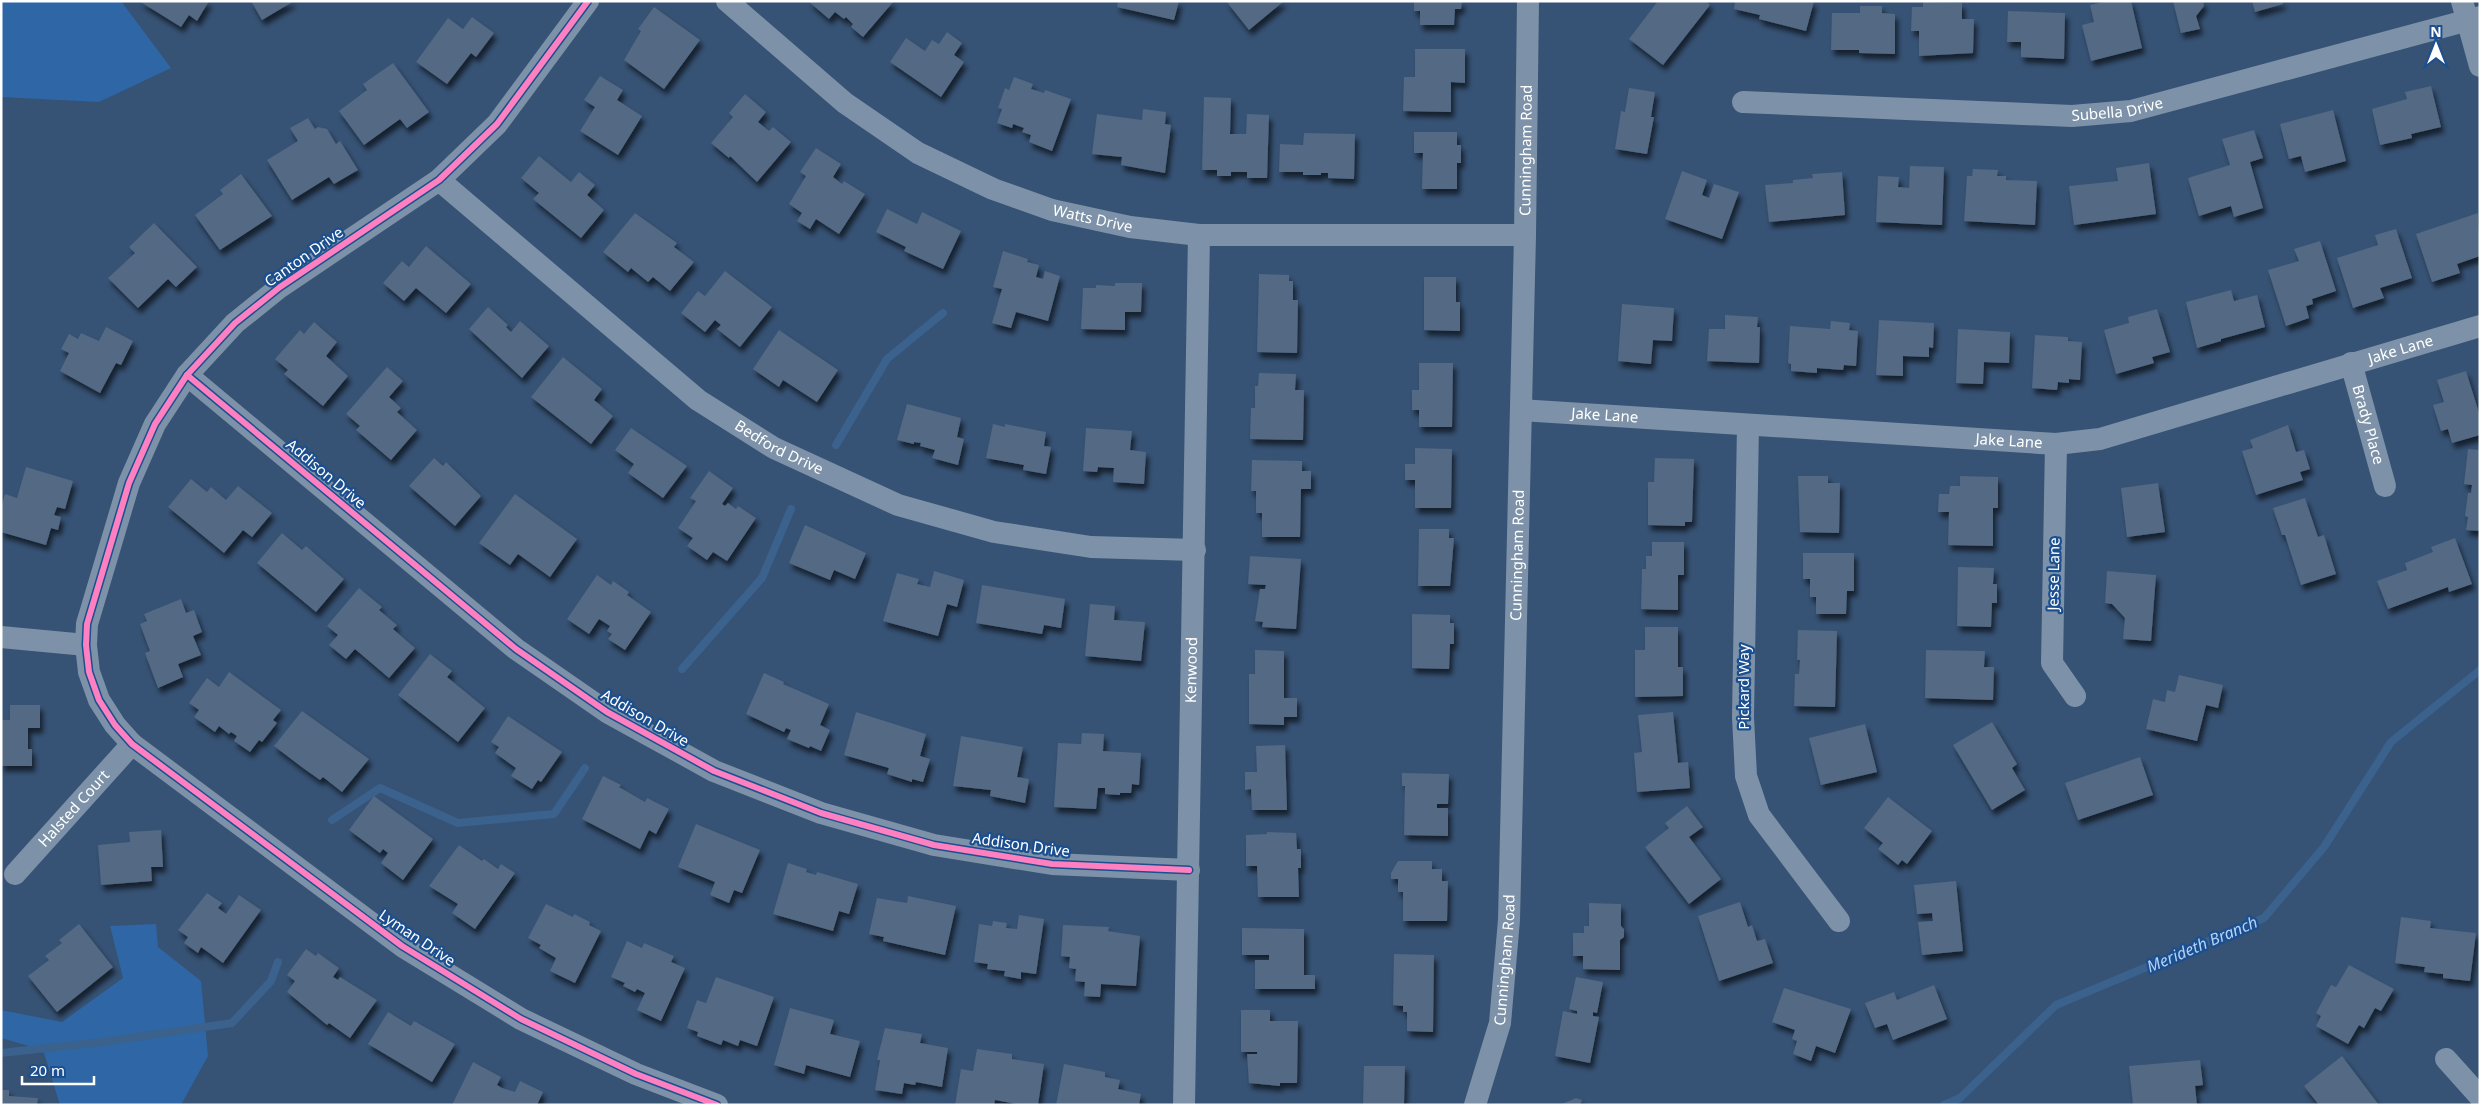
<svg xmlns="http://www.w3.org/2000/svg" width="2481" height="1106" font-family="'Noto Sans',sans-serif">
<style>
.green{fill:#2f66a5}
.lines{fill:none;stroke-linecap:round;stroke-linejoin:round}
.stream{stroke:#3b618d;stroke-width:8}
.building{fill:#526984;filter:url(#shadow)}
.minor{stroke:#7d92a8;stroke-width:22}
.cycleway-casing{stroke:#1b4f8f;stroke-width:9}
.cycleway{stroke:#ff80c0;stroke-width:6}
.labels{text-anchor:middle;stroke-width:4.5;stroke-linejoin:round;paint-order:stroke}
.street-label{font-size:15px;fill:#fff;stroke:#1b4f8f}
.water-label{font-size:16px;font-style:italic;fill:#b5d3f5;stroke:#1b4f8f}
</style>
<defs>
<filter id="shadow"><feDropShadow dx="3" dy="5.5" stdDeviation="2.5" flood-color="#0009"/></filter>
</defs>
<rect width="100%" height="100%" fill="#365274"/>
<g class="green">
<path d="M1 1H121L171 68 99 102 1 97Z"/>
<path d="M156 924 158 947 201 981 208 1056 181 1105H60L43 1050 1 1038V1010L62 1022 123 978 110 926Z"/>
</g>
<g class="lines">
<g class="stream">
<path d="M836 445 887 359 943 313"/>
<path d="M682 669 762 578 791 509"/>
<path d="M332 820 380 788 458 823 554 814 585 768"/>
<path d="M1 1053 103 1042 232 1023 271 981 278 962"/>
<path d="M1944 1105 1960 1098 2056 1005 2264 918 2324 847 2391 742 2480 670"/>
</g>
</g>
<g class="building">
<path d="M139 1H209L197 21 189 15 181 27Z"/>
<path d="M251 1H294L262 20Z"/>
<path d="M808 1H894L863 37 851 27 853 24 846 17 844 19 835 12 829 19Z"/>
<path d="M1118 1H1179L1174 20 1117 7Z"/>
<path d="M1226 1H1284L1249 30Z"/>
<path d="M1414 1H1462L1461 9H1455L1454 25H1420V11H1414Z"/>
<path d="M1658 1H1706L1710 5 1663 65 1629 39Z"/>
<path d="M1735 1H1814L1806 31 1759 19 1760 15 1734 9Z"/>
<path d="M2107 1H2131L2142 48 2091 61 2082 25 2094 22 2090 5Z"/>
<path d="M2173 1H2203L2204 6 2196 16 2200 29 2181 33Z"/>
<path d="M2252 1H2283V4L2255 12Z"/>
<path d="M1923 2 1962 3V19H1974L1973 53 1919 56V31H1911L1912 7H1923Z"/>
<path d="M1860 6H1882V13L1895 14V54L1859 53V50H1831L1832 13H1860Z"/>
<path d="M654 7 700 40 664 89 624 60 641 31 638 29Z"/>
<path d="M2008 11 2065 13 2064 59 2021 57V42H2007Z"/>
<path d="M472 17 494 33 476 57 471 53 447 84 416 62 448 18 463 29Z"/>
<path d="M947 32 962 43 954 55 964 62 941 97 890 62 906 38 925 51 932 40 939 44Z"/>
<path d="M1415 49H1465V83L1451 82V112L1403 111 1404 77H1415Z"/>
<path d="M393 63 429 112 407 128 400 119 364 145 339 111 367 90 363 84Z"/>
<path d="M600 76 623 90 617 100 642 116 618 155 580 131 595 107 584 100Z"/>
<path d="M1014 77 1033 84 1031 89 1044 93 1045 90 1071 99 1052 151 1029 142 1031 135 1022 132 1024 128 1013 124 1012 128 997 123 1002 109 998 108 1005 88 1009 90Z"/>
<path d="M2431 86 2441 127 2411 134 2412 138 2380 145 2372 109 2407 99 2405 92Z"/>
<path d="M1629 88 1655 92 1651 117H1654L1647 154 1615 149 1621 111 1625 112Z"/>
<path d="M745 94 766 112 758 122 769 131 773 127 791 142 757 182 730 156 729 158 711 143 733 117 729 113Z"/>
<path d="M1204 97 1231 98 1230 134H1246L1247 114 1269 115 1267 178H1247V172H1231V176H1217V170H1202Z"/>
<path d="M1143 109 1166 112 1165 124 1171 125 1165 173 1121 165 1122 157 1092 154 1097 114 1142 120Z"/>
<path d="M2333 110 2346 161 2305 172 2301 156 2289 159 2280 124Z"/>
<path d="M308 118 315 129 318 127 327 129 336 144 340 141 358 170 334 184 329 177 292 200 267 160 298 141 290 128Z"/>
<path d="M2254 130 2263 158 2250 162 2263 208 2234 217 2231 206 2199 216 2188 178 2230 165 2222 139Z"/>
<path d="M1414 132H1457V145H1461V163H1457V189H1422L1423 153H1414Z"/>
<path d="M1304 133 1355 134 1354 179 1328 178V173H1321V175H1303V172H1279L1280 144 1303 145Z"/>
<path d="M816 148 841 164 833 177 842 184 844 181 865 194 839 234 816 219 810 229 797 221 802 213 789 204 806 176 800 172Z"/>
<path d="M539 156 571 182 579 172 595 185 587 195 604 210 581 238 533 199 539 193 521 178Z"/>
<path d="M2149 163 2156 214 2074 225 2069 186 2118 181 2116 168Z"/>
<path d="M1910 166 1944 167 1942 225 1876 222 1878 176 1899 177 1898 187 1909 188Z"/>
<path d="M1973 169 1998 170 1997 176H2006V180L2037 181 2035 225 1964 221 1967 176H1972Z"/>
<path d="M1682 171 1707 180 1702 195 1709 198 1714 184 1739 192 1722 239 1665 219Z"/>
<path d="M1842 172 1845 215 1769 222 1765 185 1793 183V180L1813 178 1812 174Z"/>
<path d="M241 174 272 216 220 250 195 215 223 194 220 190Z"/>
<path d="M887 209 917 224 922 212 961 231 943 269 904 251 906 247 876 232Z"/>
<path d="M635 213 677 243 674 247 694 262 670 291 653 277 648 282 631 268 628 272 603 252Z"/>
<path d="M2478 213 2480 256 2457 264 2460 273 2432 282 2416 234Z"/>
<path d="M154 223 197 267 176 287 168 279 138 308 108 278 135 253 129 247Z"/>
<path d="M2396 229 2412 278 2380 288 2384 298 2353 308 2337 258 2378 245 2375 235Z"/>
<path d="M2320 241 2336 291 2312 299 2313 304 2306 306 2309 318 2286 326 2268 270 2299 261 2294 249Z"/>
<path d="M426 246 471 284 446 313 416 288 404 301 383 283 402 261 409 267Z"/>
<path d="M1003 251 1028 259 1027 262 1039 265 1036 277 1043 279 1045 271 1060 276 1048 321 1016 312 1011 328 992 323 1002 289 993 287Z"/>
<path d="M725 271 772 307 740 347 717 329 721 325 715 320 705 332 681 313 698 291 705 296Z"/>
<path d="M1259 274 1289 275V281H1293V300H1298L1297 353 1257 352Z"/>
<path d="M1424 277H1456V302H1460V331L1424 330Z"/>
<path d="M1115 283H1142L1141 312H1125V330L1081 329 1083 288H1096V285L1115 286Z"/>
<path d="M2231 290 2234 301 2257 295 2265 327 2221 339V341L2197 348 2186 302Z"/>
<path d="M1622 304 1674 308 1672 341 1653 340 1651 364 1618 361Z"/>
<path d="M488 307 508 325 506 327 511 332 520 321 549 346 522 378 469 329Z"/>
<path d="M2157 309 2170 352 2152 357 2154 363 2116 374 2104 330 2129 323 2128 317Z"/>
<path d="M1725 315 1758 317 1757 327H1760L1759 363 1707 361 1709 329H1725Z"/>
<path d="M1879 320 1934 323 1933 348 1929 347V357L1903 356V376L1876 375Z"/>
<path d="M1831 321 1850 323 1849 330 1858 331 1856 366 1844 365 1843 370 1817 368V373L1791 371V364L1788 363 1790 326 1830 329Z"/>
<path d="M314 322 337 342 326 356 348 376 323 406 284 374 288 370 275 359 300 330 304 334Z"/>
<path d="M106 327 133 341 121 365 116 363 100 393 60 371 69 353 61 349 69 334 78 339 81 333 99 341Z"/>
<path d="M1958 329 2010 332 2009 363 1984 362 1983 384 1956 383Z"/>
<path d="M779 330 838 370 817 402 783 380 779 387 753 369Z"/>
<path d="M2035 335 2068 337V341L2082 342 2080 380 2069 379V383L2058 382 2057 390 2032 388Z"/>
<path d="M563 357 602 389 594 400 613 416 591 444 531 397Z"/>
<path d="M1419 363H1453L1452 427H1419V410H1412V390H1419Z"/>
<path d="M387 367 403 381 389 397 401 408 397 412 417 430 391 460 356 430 360 426 346 414Z"/>
<path d="M2466 371 2480 416V435L2452 443 2448 429 2441 431 2433 405 2444 402 2437 380Z"/>
<path d="M1259 373 1296 374 1295 390H1304L1303 440 1250 439 1251 408H1255V386H1258Z"/>
<path d="M907 404 961 418 957 437 964 439 958 465 932 458 935 450 920 446 921 443 914 442V444L897 440Z"/>
<path d="M993 424 1005 427V424L1046 432 1044 446 1051 447 1046 474 1023 470 1024 465 986 458Z"/>
<path d="M2288 425 2296 452 2304 450 2310 469 2300 472 2303 480 2256 495 2242 451 2253 448 2250 440Z"/>
<path d="M631 428 687 466 663 498 628 473 634 464 615 450Z"/>
<path d="M1086 428 1132 431 1130 450 1146 452 1144 484 1113 482 1114 468 1098 467 1097 472 1083 471Z"/>
<path d="M1415 448 1452 449 1451 508H1415V480H1405V464H1415Z"/>
<path d="M2468 449 2480 450V531L2466 530 2468 517 2465 516 2468 493H2471L2472 485 2464 484Z"/>
<path d="M434 458 443 466 446 462 481 496 455 526 409 486Z"/>
<path d="M1655 458 1694 459 1692 522H1685V526L1648 525V482H1654Z"/>
<path d="M1252 460 1302 461V471H1311V489H1301L1300 537H1262V513H1256V491H1251Z"/>
<path d="M26 467 73 481 65 509 57 507 54 515 61 517 58 530 51 528 46 545 1 532V508L5 494 17 498Z"/>
<path d="M709 471 733 488 722 504 725 506 728 503 736 509 738 506 756 518 727 561 713 552 707 560 687 546 693 538 678 528 696 501 690 498Z"/>
<path d="M1798 476H1828V483H1840L1839 533 1800 532Z"/>
<path d="M1960 476 1998 477V508H1993V546L1948 545 1949 512H1938L1939 494H1949L1950 486H1960Z"/>
<path d="M191 479 207 492 211 487 226 500 238 486 272 513 252 537 243 530 224 553 168 507Z"/>
<path d="M2158 483 2165 532 2127 537 2121 488Z"/>
<path d="M515 494 577 539 550 577 518 554 510 565 479 543Z"/>
<path d="M2305 498 2318 537 2324 535 2336 574 2301 585 2285 535H2282L2273 508Z"/>
<path d="M805 525 866 553 855 579 834 570 830 580 789 563Z"/>
<path d="M1419 529H1449V538H1454L1450 586H1418Z"/>
<path d="M282 533 302 550 306 546 344 579 316 612 257 563Z"/>
<path d="M2455 538 2472 584 2449 592 2448 587 2388 609 2377 581 2407 570 2405 563 2433 552 2431 547Z"/>
<path d="M1652 542H1684V575H1678V610L1641 609 1642 569H1646V556H1652Z"/>
<path d="M1803 553H1854V591H1847L1846 614H1816V597H1810V579H1803Z"/>
<path d="M1250 556 1301 559 1296 629 1262 627 1263 622 1255 621 1260 589H1265L1266 585 1248 584Z"/>
<path d="M1958 567 1994 568 1993 584H1997V603H1992L1991 627 1957 626Z"/>
<path d="M934 571 964 580 957 607 947 604 938 636 883 621 897 573 919 579 917 584 930 587Z"/>
<path d="M2107 571 2156 575 2151 641 2123 639 2125 618 2112 604 2105 603Z"/>
<path d="M597 575 611 585 613 581 629 592 627 595 651 612 625 650 608 639 612 634 607 631 610 626 599 619 589 634 567 619Z"/>
<path d="M982 585 1065 599 1061 628 1044 625 1042 634 976 623Z"/>
<path d="M359 588 382 607 379 610 397 625 393 629 415 648 389 678 355 649 346 659 329 645 338 635 327 626Z"/>
<path d="M181 599 186 613 194 610 202 632 193 636 201 655 178 664 183 677 158 688 145 653 150 651 140 624 147 621 144 614Z"/>
<path d="M1090 604 1115 606 1114 620 1145 622 1141 661 1085 656Z"/>
<path d="M1412 614 1450 615V623H1454V644H1450L1449 669 1412 668Z"/>
<path d="M1645 627H1678V667H1683V696L1635 697V650H1645Z"/>
<path d="M1798 630 1837 631 1835 707 1794 706 1795 674H1799L1800 660H1797Z"/>
<path d="M1255 650 1284 651V698H1297V717H1284V725L1249 724V674H1255Z"/>
<path d="M1926 650 1985 651 1984 667H1994L1993 700 1925 698Z"/>
<path d="M430 654 452 671 447 677 485 708 458 742 398 695Z"/>
<path d="M229 672 281 710 273 720 277 723 262 742 259 740 250 752 234 741 237 736 231 732 229 734 219 726 215 732 194 717 199 710 189 703 207 678 219 687Z"/>
<path d="M764 673 784 682 783 684 829 704 820 725 830 730 821 751 810 746 809 748 787 739 791 730 786 728 784 732 746 714Z"/>
<path d="M2179 675 2223 685 2218 708 2206 705 2197 741 2146 729 2153 699 2165 702 2167 690 2175 692Z"/>
<path d="M10 705H40V728H28V749H32V766H1V720H10Z"/>
<path d="M302 711 369 759 342 792 323 777 320 780 303 768 274 746Z"/>
<path d="M856 712 926 734 920 756 930 759 923 782 912 779V782L887 774 889 768 844 755Z"/>
<path d="M1673 712 1678 763 1688 762 1690 788 1637 792 1634 753 1642 752 1638 715Z"/>
<path d="M508 716 562 752 541 782 538 780 532 789 511 776 516 768 495 753 499 747 491 742Z"/>
<path d="M1992 722 2017 764 2012 768 2025 790 1992 810 1953 745Z"/>
<path d="M1865 724 1877 772 1821 785 1809 738Z"/>
<path d="M1082 733 1104 734 1103 751 1141 753 1139 785 1132 784 1131 793H1120V795L1105 794V788H1098L1096 809 1054 807 1058 743 1081 744Z"/>
<path d="M961 736 1023 747 1017 777 1029 779 1025 803 990 796 991 790 953 786Z"/>
<path d="M1285 745 1287 810H1252L1251 789 1245 790V772H1257L1256 746Z"/>
<path d="M2140 757 2153 795 2078 820 2065 783Z"/>
<path d="M1402 773 1449 774 1448 804H1437V808H1448V836L1404 835 1405 786H1402Z"/>
<path d="M603 776 621 785 619 787 645 802 647 798 669 809 656 834 649 830 640 849 582 819Z"/>
<path d="M374 796 433 839 403 880 381 863 388 853 383 849 380 853 349 830Z"/>
<path d="M1888 797 1932 831 1907 864 1902 860 1898 865 1878 849 1883 843 1864 828Z"/>
<path d="M1687 806 1703 827 1689 837 1721 879 1689 904 1645 847 1669 828 1665 823Z"/>
<path d="M696 824 760 850 742 893 734 890 729 903 710 895 715 882 678 867Z"/>
<path d="M161 830 163 867H151L152 881 101 885 98 845 130 842 129 832Z"/>
<path d="M1267 832 1296 833 1297 849H1301V868H1298L1299 897H1258L1257 866H1246V835L1267 834Z"/>
<path d="M459 845 482 861 484 859 498 869 501 864 515 873 475 929 452 913 458 904 429 886Z"/>
<path d="M1398 861H1432V869H1442V881H1448L1447 921H1403V892H1398V879H1391V873Z"/>
<path d="M788 863 807 869 806 872 816 875 817 872 858 884 849 914 839 911 833 931 773 914Z"/>
<path d="M1956 881 1963 951 1922 955 1918 922 1933 921 1932 913 1917 914 1914 885Z"/>
<path d="M207 893 222 903 218 908 226 914 239 895 261 910 223 963 201 947 198 953 184 943 188 937 178 930Z"/>
<path d="M908 896 956 906 945 955 883 941 884 937 869 934 877 898 907 903Z"/>
<path d="M1740 902 1748 927 1752 925 1757 941 1765 939 1773 963 1719 981 1698 916Z"/>
<path d="M1589 903 1621 904V926L1624 929V937L1620 940V970L1583 969V956H1573V933H1584V926H1589Z"/>
<path d="M546 904 573 917 574 914 590 922 589 925 601 931 575 983 550 971 556 958 539 948 541 945 528 938Z"/>
<path d="M1019 915 1044 919 1036 974 1021 972V979L1004 976 1005 971 987 969 988 964 974 962 979 924 992 926 993 921 1007 923 1006 928 1017 929Z"/>
<path d="M2401 917 2431 921 2430 928 2476 933 2470 981 2443 978V974L2424 972 2425 967 2395 963Z"/>
<path d="M79 924 113 967 57 1012 28 976 49 960 45 956 62 943 59 940Z"/>
<path d="M1063 925 1109 927 1108 931 1140 936 1136 986 1101 984 1100 997 1084 996 1085 982 1075 981 1076 969 1069 968 1070 957 1061 956Z"/>
<path d="M1242 928 1304 929V975H1315V989H1255V960H1269V955H1242Z"/>
<path d="M627 941 642 948 644 943 674 956 671 962 685 968 661 1021 637 1010 645 993 637 989 635 992 623 986 625 983 611 977Z"/>
<path d="M306 949 316 956 318 953 339 968 333 977 338 980 340 977 377 1000 350 1038 329 1023 327 1025 287 992 295 981 287 975Z"/>
<path d="M1394 954 1434 955 1433 1032 1407 1031V1012H1403V1006L1393 1005Z"/>
<path d="M2349 965 2394 989 2381 1011 2375 1008 2364 1028 2359 1025 2348 1044 2316 1026 2321 1016 2316 1013 2331 985 2336 987Z"/>
<path d="M716 977 774 997 757 1046 740 1040 738 1046 723 1040 721 1045 697 1036 698 1032 687 1028 697 1000 706 1003Z"/>
<path d="M1576 977 1603 982 1597 1013 1593 1012V1016L1599 1017 1590 1063 1555 1056 1563 1011 1577 1014V1011L1569 1009Z"/>
<path d="M1934 985 1947 1019 1893 1040 1887 1024 1875 1028 1865 1003 1894 992 1897 1000Z"/>
<path d="M1784 988 1851 1009 1835 1053 1816 1046 1811 1061 1793 1054 1797 1041 1792 1039 1795 1030 1772 1022Z"/>
<path d="M790 1008 834 1020 830 1034 860 1041 850 1077 806 1065 804 1074 774 1065Z"/>
<path d="M1241 1010H1270V1021H1298L1297 1083H1280V1086L1249 1083 1247 1054H1257V1052H1241Z"/>
<path d="M388 1012 411 1026 414 1021 455 1044 432 1082 368 1044Z"/>
<path d="M885 1028 922 1034 920 1043 948 1048 942 1087 916 1082 915 1085 904 1083 902 1094 875 1090 880 1060H877Z"/>
<path d="M977 1049 1012 1054V1059L1044 1064 1038 1105H1022L995 1100 994 1105H955L961 1069 973 1071Z"/>
<path d="M2342 1056 2379 1105H2319L2304 1086Z"/>
<path d="M2200 1060 2203 1085 2195 1086 2197 1105H2133L2129 1066Z"/>
<path d="M473 1062 501 1077 497 1085 502 1088 515 1092 520 1081 543 1092 537 1105H452Z"/>
<path d="M1064 1064 1105 1072V1077L1120 1080 1118 1089 1141 1094 1139 1105H1056Z"/>
<path d="M1364 1066H1405L1404 1104H1363Z"/>
<path d="M1 1090H9V1096L38 1098 37 1105H1Z"/>
<path d="M1576 1098 1582 1100 1580 1105H1560Z"/>
</g>
<g class="lines">
<g class="minor">
<path d="M588 1 497 124 439 180 280 287 235 323 187 375 155 424 129 483 87 624 86 645 89 672 99 700 115 725 132 744 402 946 521 1019 636 1074 717 1105"/>
<path id="s1" d="M727 1 845 103 918 153 993 189 1052 210 1130 227 1199 235H1525"/>
<path d="M2462 1 2480 66"/>
<path id="s2" d="M1743 102 2072 116 2131 111 2480 17"/>
<path id="s3" d="M439 180 698 400 774 448 898 505 994 532 1091 547 1195 550"/>
<path id="s4" d="M2351 363 2385 486"/>
<path d="M187 375 516 649 607 712 714 771 821 813 934 845 1052 864 1189 870"/>
<path id="s5" d="M1521 410 2056 444 2100 439 2480 326"/>
<path d="M1748 425 1743 717 1746 776 1759 815 1839 921"/>
<path d="M2056 444 2052 663 2075 696"/>
<path d="M1 637 86 645"/>
<path id="s6" d="M15 874 132 744"/>
<path d="M2446 1059 2480 1097"/>
<path id="s7" d="M1184 1105 1199 235"/>
<path id="s8" d="M1475 1105 1500 1023 1509 920 1525 235 1528 1"/>
</g>
<g class="cycleway-casing">
<g id="cycleway">
<path d="M588 1 497 124 439 180 280 287 235 323 187 375 155 424 129 483 87 624 86 645 89 672 99 700 115 725 132 744 402 946 521 1019 636 1074 717 1105"/>
<path d="M187 375 516 649 607 712 714 771 821 813 934 845 1052 864 1189 870"/>
</g>
</g>
<use href="#cycleway" class="cycleway"/>
</g>
<g class="labels">
<g class="street-label">
<text dy="5" stroke="none"><textPath href="#s2" startOffset="375">Subella Drive</textPath></text>
<text dy="5" stroke="none"><textPath href="#s8" startOffset="959">Cunningham Road</textPath></text>
<text dy="5" stroke="none"><textPath href="#s1" startOffset="432">Watts Drive</textPath></text>
<text transform="translate(304 257) rotate(-35)" y="5">Canton Drive</text>
<text dy="5" stroke="none"><textPath href="#s5" startOffset="894">Jake Lane</textPath></text>
<text dy="5" stroke="none"><textPath href="#s5" startOffset="84">Jake Lane</textPath></text>
<text dy="5" stroke="none"><textPath href="#s4" startOffset="64">Brady Place</textPath></text>
<text dy="5" stroke="none"><textPath href="#s5" startOffset="489">Jake Lane</textPath></text>
<text dy="5" stroke="none"><textPath href="#s3" startOffset="434">Bedford Drive</textPath></text>
<text transform="translate(326 474) rotate(40)" y="5">Addison Drive</text>
<text dy="5" stroke="none"><textPath href="#s8" startOffset="554">Cunningham Road</textPath></text>
<text transform="translate(2054 574) rotate(-89)" y="5">Jesse Lane</text>
<text dy="5" stroke="none"><textPath href="#s7" startOffset="435">Kenwood</textPath></text>
<text transform="translate(1744 687) rotate(-90)" y="5">Pickard Way</text>
<text transform="translate(645 718) rotate(30)" y="5">Addison Drive</text>
<text dy="5" stroke="none"><textPath href="#s6" startOffset="88">Halsted Court</textPath></text>
<text transform="translate(1021 845) rotate(8)" y="5">Addison Drive</text>
<text transform="translate(417 938) rotate(34)" y="5">Lyman Drive</text>
<text dy="5" stroke="none"><textPath href="#s8" startOffset="149">Cunningham Road</textPath></text>
</g>
<g class="water-label">
<text transform="translate(2202 944) rotate(-23)" y="6">Merideth Branch</text>
</g>
</g>
<rect width="2481" height="1106" fill="none" stroke="#ffffff" stroke-width="5"/>
<g transform="translate(2436 45)" stroke="#1b4f8f" stroke-width="4" paint-order="stroke">
<path d="M0-4L9 19L0 12L-9 19Z" fill="#ffffff"/>
<text y="-8" font-size="14" font-weight="bold" text-anchor="middle" fill="#ffffff">N</text>
</g>
<path d="M22 1076v8h72v-8" fill="none" stroke="#ffffff" stroke-width="2.5"/>
<text x="30" y="1076" font-size="15" fill="#ffffff" stroke="#1b4f8f" stroke-width="4" paint-order="stroke">20 m</text>
</svg>
